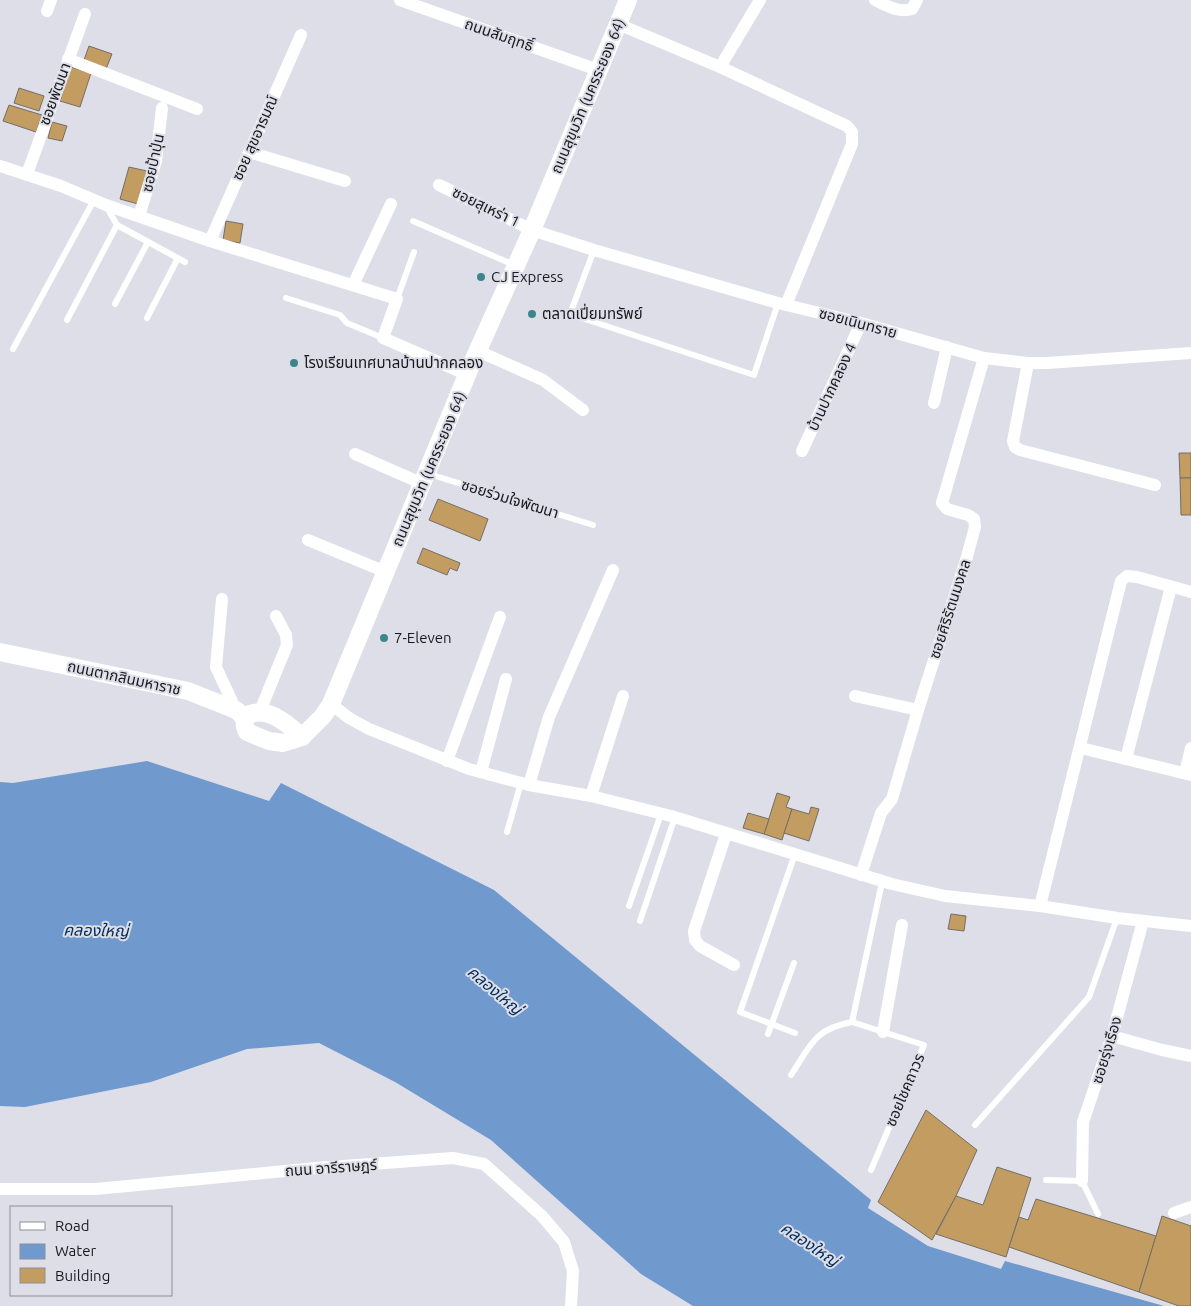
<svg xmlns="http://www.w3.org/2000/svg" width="1191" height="1306" font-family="Ubuntu,'Noto Sans Thai',sans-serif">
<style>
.water{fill:#709ace}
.building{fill:#c29c60;stroke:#746e67}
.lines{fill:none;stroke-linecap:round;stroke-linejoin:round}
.lane{stroke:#fff;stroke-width:6}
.street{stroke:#fff;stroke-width:12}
.secondary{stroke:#fff;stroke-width:18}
.poi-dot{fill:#3d858d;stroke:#dddee8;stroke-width:2}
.labels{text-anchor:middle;stroke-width:4;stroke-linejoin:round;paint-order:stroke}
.street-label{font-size:15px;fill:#18191c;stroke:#dddee8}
.poi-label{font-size:15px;fill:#18191c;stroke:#dddee8;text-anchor:start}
.water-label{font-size:16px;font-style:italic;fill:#002c5b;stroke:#dddee8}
</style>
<rect width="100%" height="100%" fill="#dddee8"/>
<path class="water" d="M147 761 269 801 281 783 494 890 871 1200 868 1208 928 1246 1001 1269 1005 1261 1164 1306H693L641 1274 491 1140 395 1082 319 1043 247 1049 151 1082 25 1107 0 1106V782L13 783Z"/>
<g class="building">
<path d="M89 46 112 54 106 69 84 60Z"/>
<path d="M71 67 91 73 80 107 60 101Z"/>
<path d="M19 88 44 96 39 111 14 103Z"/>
<path d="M9 105 42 115 36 132 3 121Z"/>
<path d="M52 122 67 126 62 141 48 138Z"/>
<path d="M129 167 147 171 138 204 120 199Z"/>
<path d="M226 221 243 224 240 243 223 240Z"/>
<path d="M1179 453H1191V478H1180Z"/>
<path d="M1180 478H1191V515H1181Z"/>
<path d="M438 499 488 519 480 541 429 520Z"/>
<path d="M423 548 460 563 457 571 450 568 447 575 417 563Z"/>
<path d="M777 793 790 797 786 807 792 809 782 840 764 834Z"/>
<path d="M811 807 819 809 809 841 784 833 792 809 809 814Z"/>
<path d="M748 813 769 819 764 834 743 828Z"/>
<path d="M951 914 966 916 964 931 948 929Z"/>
<path d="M926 1110 977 1150 956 1196 932 1240 878 1202Z"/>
<path d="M997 1167 1031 1178 1006 1257 936 1234 956 1196 983 1205Z"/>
<path d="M1036 1199 1156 1236 1139 1292 1009 1247 1019 1217 1028 1220Z"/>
<path d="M1162 1216 1191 1226V1306H1179L1139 1292Z"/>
</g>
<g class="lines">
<g class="lane">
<path d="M413 221 514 265"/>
<path d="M117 225 185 262"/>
<path d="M594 250 570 314 754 375 778 303"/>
<path d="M286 298 340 315 347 323 383 338"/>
<path d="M397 299 414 252"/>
<path d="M115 304 148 242"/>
<path d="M147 318 178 258"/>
<path d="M67 320 117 225 106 206"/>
<path d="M13 349 94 200"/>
<path d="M429 474 593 525"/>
<path d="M507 832 521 783"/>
<path d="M629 906 661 814"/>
<path d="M640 921 675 817"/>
<path d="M795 1033 740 1012 795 854"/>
<path d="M768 1034 794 963"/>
<path d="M791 1075C811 1045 814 1029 852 1022"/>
<path d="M975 1125 1089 997 1117 918"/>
<path d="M871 1170 924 1045 852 1022 882 882"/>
<path d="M1046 1180 1082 1181 1098 1214"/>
</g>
<g class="street">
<path d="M400 0 598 70"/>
<path d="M875 0C887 6 899 13 912 9L917 0"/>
<path d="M47 11 51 0"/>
<path d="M618 24 720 67 760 0"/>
<path d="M68 59 197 109"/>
<path d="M720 67 847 126 852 132V144L786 305"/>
<path d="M249 152 345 181"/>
<path d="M0 166 61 186 106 205 210 241 397 299 383 338 468 375"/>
<path d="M27 174 85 14"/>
<path d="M439 185 532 230 594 250 778 303 861 323 984 358 1028 363H1047L1191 353"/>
<path d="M139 216 156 161 162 108"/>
<path d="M210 241 301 35"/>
<path d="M353 285 391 204"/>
<path d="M478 351 543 380 583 410"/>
<path d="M1028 363 1013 441 1015 447 1020 450 1155 485"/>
<path d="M934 403 947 347"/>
<path d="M802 451 861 323"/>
<path d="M355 454 423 484"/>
<path d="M308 540 386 572"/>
<path d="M222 599 216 667 236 710"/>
<path d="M855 696 918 710"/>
<path d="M331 704 349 718 369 729 469 769 529 785 591 796 671 816 892 884 945 896 1040 906 1117 918 1191 926"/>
<path d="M260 711 287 645 286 635 276 616"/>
<path d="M1081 748 1191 775"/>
<path d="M1126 759 1171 587"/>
<path d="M447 761 500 617"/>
<path d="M481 772 506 679"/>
<path d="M1185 773 1191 748"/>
<path d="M529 785 549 717 613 570"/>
<path d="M591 796 623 696"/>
<path d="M726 834 694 931 695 940 700 946 734 965"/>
<path d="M861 875 881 813 892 799 918 710 966 560 975 527 974 519 968 515 947 509 942 503 984 358"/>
<path d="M1040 906 1121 581 1127 576 1137 577 1191 592"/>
<path d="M883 1032 902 925"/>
<path d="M1112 1036 1162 1050 1191 1056"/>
<path d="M1082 1181 1083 1122 1112 1036 1143 921"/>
<path d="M0 1189H96L316 1168 453 1158 484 1164 542 1216 564 1242 573 1271 571 1306"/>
<path d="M1174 1213 1191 1207"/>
</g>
<g class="secondary">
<path d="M0 652 188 691 236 710 244 717 245 727 247 732 269 741 283 743 302 737 323 716 331 704 469 370 532 230 628 0"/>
<path d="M244 717C265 704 286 722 302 737"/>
</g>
</g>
<g class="poi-dot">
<circle cx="481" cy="277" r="5"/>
<circle cx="532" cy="314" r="5"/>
<circle cx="294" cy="363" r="5"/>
<circle cx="384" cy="638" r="5"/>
</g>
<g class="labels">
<g class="street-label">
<text transform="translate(499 35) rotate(19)" y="5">ถนนสัมฤทธิ์</text>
<text transform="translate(55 94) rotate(-70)" y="5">ซอยพัฒนา</text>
<text transform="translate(588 96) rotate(-67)" y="5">ถนนสุขุมวิท (นครระยอง 64)</text>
<text transform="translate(255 138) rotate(-66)" y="5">ซอย สุขอารมณ์</text>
<text transform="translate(153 163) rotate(-78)" y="5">ซอยป้าปุ่น</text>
<text transform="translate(486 207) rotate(26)" y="5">ซอยสุเหร่า 1</text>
<text transform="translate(858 323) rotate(15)" y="5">ซอยเนินทราย</text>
<text transform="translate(832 387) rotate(-65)" y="5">บ้านปากคลอง 4</text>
<text transform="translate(429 469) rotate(-67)" y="5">ถนนสุขุมวิท (นครระยอง 64)</text>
<text transform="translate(510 499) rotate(17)" y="5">ซอยร่วมใจพัฒนา</text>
<text transform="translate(950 609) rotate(-72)" y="5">ซอยศิริรัตนมงคล</text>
<text transform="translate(124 678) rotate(12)" y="5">ถนนตากสินมหาราช</text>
<text transform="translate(1107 1050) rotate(-73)" y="5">ซอยรุ่งเรือง</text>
<text transform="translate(905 1090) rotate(-67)" y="5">ซอยโชคถาวร</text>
<text transform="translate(331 1168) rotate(-4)" y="5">ถนน อารีราษฎร์</text>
</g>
<g class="poi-label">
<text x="491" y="282">CJ Express</text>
<text x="542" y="319">ตลาดเปี่ยมทรัพย์</text>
<text x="304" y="368">โรงเรียนเทศบาลบ้านปากคลอง</text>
<text x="394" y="643">7-Eleven</text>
</g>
<g class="water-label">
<text transform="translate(96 930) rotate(1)" y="6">คลองใหญ่</text>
<text transform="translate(495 990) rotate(40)" y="6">คลองใหญ่</text>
<text transform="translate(810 1244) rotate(34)" y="6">คลองใหญ่</text>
</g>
</g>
<rect x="10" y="1206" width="162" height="90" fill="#dddee8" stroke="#8e8f96"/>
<rect x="20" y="1222" width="25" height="8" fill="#ffffff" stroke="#8e8f96"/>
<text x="55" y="1231" font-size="15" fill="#18191c">Road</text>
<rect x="20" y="1244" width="25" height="15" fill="#709ace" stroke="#8e8f96"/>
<text x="55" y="1256" font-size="15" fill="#18191c">Water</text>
<rect x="20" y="1268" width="25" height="15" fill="#c29c60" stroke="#8e8f96"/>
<text x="55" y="1281" font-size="15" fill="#18191c">Building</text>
</svg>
